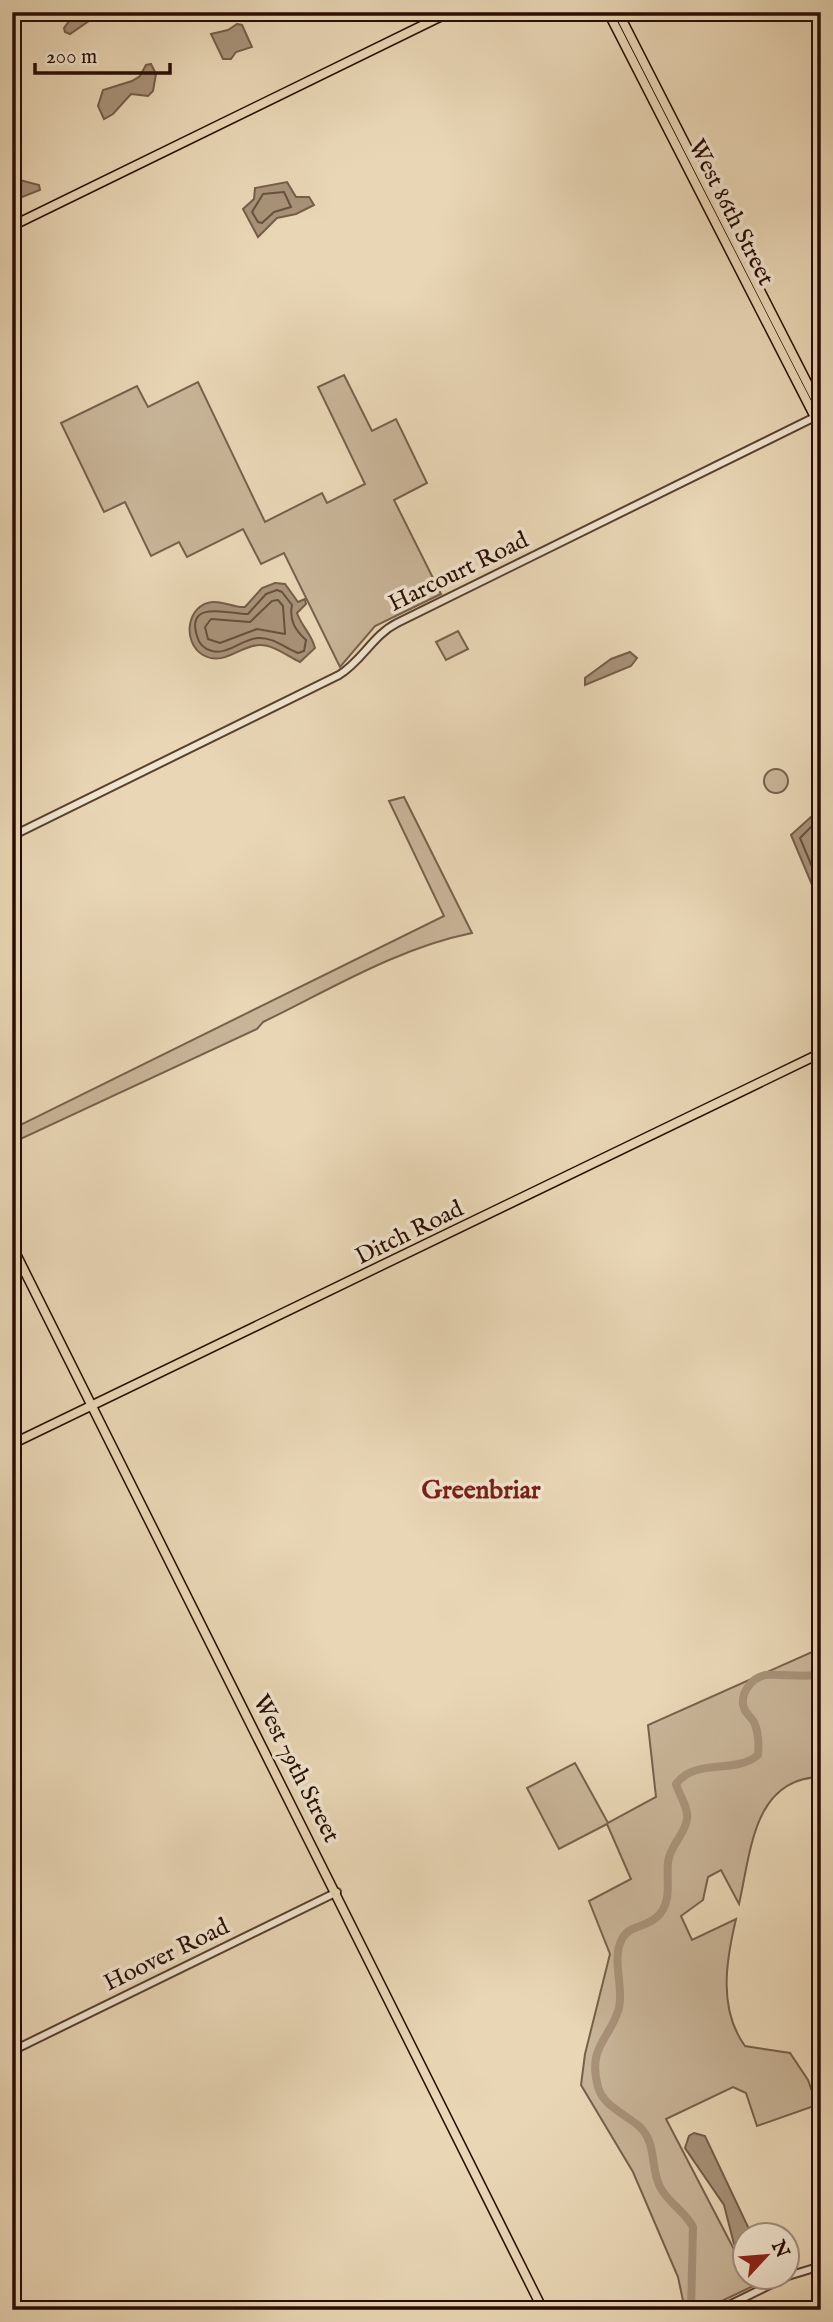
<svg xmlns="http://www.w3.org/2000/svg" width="833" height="2322" font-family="'IM FELL English',serif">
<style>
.green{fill:#c8b497;stroke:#78604c;stroke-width:2}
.water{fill:#a89278;stroke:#755d49;stroke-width:2}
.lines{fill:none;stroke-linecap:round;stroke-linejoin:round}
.shore{stroke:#68503d;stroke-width:2}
.river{stroke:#a89278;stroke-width:8}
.minor-casing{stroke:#593f2f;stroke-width:10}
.major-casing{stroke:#290d02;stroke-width:11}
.minor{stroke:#f1e4cf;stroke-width:6}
.major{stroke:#e9d6b5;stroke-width:8}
.labels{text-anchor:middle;stroke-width:7;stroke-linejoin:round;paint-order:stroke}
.street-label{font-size:24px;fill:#290d02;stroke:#f1e4cf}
.neighbourhood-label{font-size:26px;font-weight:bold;fill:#7a1f14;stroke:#f1e4cf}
</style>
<rect width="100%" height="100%" fill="#e9d6b5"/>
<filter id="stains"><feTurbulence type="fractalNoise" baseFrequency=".00286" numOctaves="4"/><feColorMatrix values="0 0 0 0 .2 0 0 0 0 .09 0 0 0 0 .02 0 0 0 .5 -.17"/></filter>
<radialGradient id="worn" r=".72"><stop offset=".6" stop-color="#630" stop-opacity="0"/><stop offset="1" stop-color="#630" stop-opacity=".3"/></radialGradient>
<g class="green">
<path d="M344 375 372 431 396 419 427 483 394 500 441 594 375 626 340 667 284 553 261 564 243 529 187 557 179 542 151 556 125 502 104 512 61 423 137 386 148 407 198 382 265 522 322 493 327 503 365 484 318 387Z"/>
<path d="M458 631 468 649 446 660 436 642Z"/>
<circle cx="776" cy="781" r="12"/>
<path d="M404 797 472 933C398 948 331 989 263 1022L257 1029 12 1143V1129L444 916 389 801Z"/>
<path d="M821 1648V1777C753 1778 751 1852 739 1904L721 1870 708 1877 703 1900 681 1916 692 1940 736 1919C726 1961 718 2009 745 2046L790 2053 808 2080 817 2105 757 2126 746 2093 733 2087 666 2119 739 2259H745L746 2276 772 2277 703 2310H685L678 2277 633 2172 581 2085 585 2054 610 1954 589 1901 631 1879 607 1824 559 1849 527 1788 575 1763 608 1823 656 1797 648 1725Z"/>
</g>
<g class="water">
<path d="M76 12H99V14L70 34 65 32 64 28Z"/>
<path d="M237 24 242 25 252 47 236 52 231 59H223L211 34 228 30Z"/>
<path d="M151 64 156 74 153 91 148 96 131 94 113 114 104 119 98 106 103 90 132 81 140 76 146 65Z"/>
<path d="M12 178 39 185 40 190 12 201Z"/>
<path d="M287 182 296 197H309L314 205 296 214 277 218 258 237 243 209 254 199 255 188Z"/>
<path d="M275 583 285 584 298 602 305 599 306 604 297 613C302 627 311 633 315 648L300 662C287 656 274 645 260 645 240 645 224 667 203 655 182 643 186 604 213 602 224 601 234 608 245 607L262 588Z"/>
<path d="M630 652 637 658 631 666 585 685V678L611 659Z"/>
<path d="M821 816V906L791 835 811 817Z"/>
<path d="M694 2133 705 2136 749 2229 750 2234H746L745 2255 734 2244 724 2205 685 2148 689 2136Z"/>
</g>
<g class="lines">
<g class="shore">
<path d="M284 192 291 207 274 212 262 223 258 222 252 212 263 194Z"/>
<path d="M277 590 282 592 292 605C289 620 295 630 306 640L304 651 298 653C285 648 273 637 258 638 242 639 228 655 212 651 204 649 199 644 197 636 185 598 233 615 248 614L266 594Z"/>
<path d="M278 600 283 606 285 634 257 629 220 643 208 639 205 627 211 619 250 622 272 601Z"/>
<path d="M821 823 814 824 800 838 821 888"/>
</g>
<path class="river" d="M691 2310 693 2227C685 2211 668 2203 660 2187 650 2167 657 2144 640 2127 627 2115 603 2106 598 2087 587 2046 610 2040 619 2008 624 1986 611 1959 622 1939 629 1925 645 1928 657 1917 673 1902 666 1881 668 1862 670 1845 685 1835 687 1819 689 1808 679 1795 676 1784 697 1757 734 1775 758 1755 759 1744 759 1733 754 1722 751 1717 746 1714 744 1708 739 1694 752 1677 766 1675 781 1674 799 1677 816 1675L821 1682"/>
<g class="minor-casing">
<g id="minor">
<path d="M12 836 339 675C362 661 373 635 397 623L821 414"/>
<path d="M12 2051 337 1892"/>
<path d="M719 2310 788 2276 821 2266"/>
</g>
</g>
<g class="major-casing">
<g id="major">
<path d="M608 12 821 429"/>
<path d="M618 12 821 410"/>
<path d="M12 226 450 12"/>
<path d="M12 1246 543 2310"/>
<path d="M12 1444 821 1053"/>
</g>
</g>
<use href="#minor" class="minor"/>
<use href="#major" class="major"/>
</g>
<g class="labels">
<g class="street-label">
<text transform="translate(732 212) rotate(63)" y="8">West 86th Street</text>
<text transform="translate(458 571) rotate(-26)" y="8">Harcourt Road</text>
<text transform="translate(409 1232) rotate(-26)" y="8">Ditch Road</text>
<text transform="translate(297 1768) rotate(63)" y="8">West 79th Street</text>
<text transform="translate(166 1954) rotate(-26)" y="8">Hoover Road</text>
</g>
<g class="neighbourhood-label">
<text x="481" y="1498">Greenbriar</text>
</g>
</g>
<rect width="833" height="2322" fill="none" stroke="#e9d6b5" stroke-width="42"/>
<rect x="14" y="14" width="805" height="2294" fill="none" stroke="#290d02" stroke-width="3.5"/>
<rect x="21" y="21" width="791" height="2280" fill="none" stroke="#290d02" stroke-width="2"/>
<g transform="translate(766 2256) rotate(64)"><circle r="33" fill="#f1e4cf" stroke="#a18e7d" stroke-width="2"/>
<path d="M0-5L12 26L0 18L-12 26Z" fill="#8f2418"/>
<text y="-10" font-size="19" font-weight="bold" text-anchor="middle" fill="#290d02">N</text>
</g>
<path d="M35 63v10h135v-10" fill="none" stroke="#290d02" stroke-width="3.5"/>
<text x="46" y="63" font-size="21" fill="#290d02" stroke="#f1e4cf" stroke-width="5" paint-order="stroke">200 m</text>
<rect width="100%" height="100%" filter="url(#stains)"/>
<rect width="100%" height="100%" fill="url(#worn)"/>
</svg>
